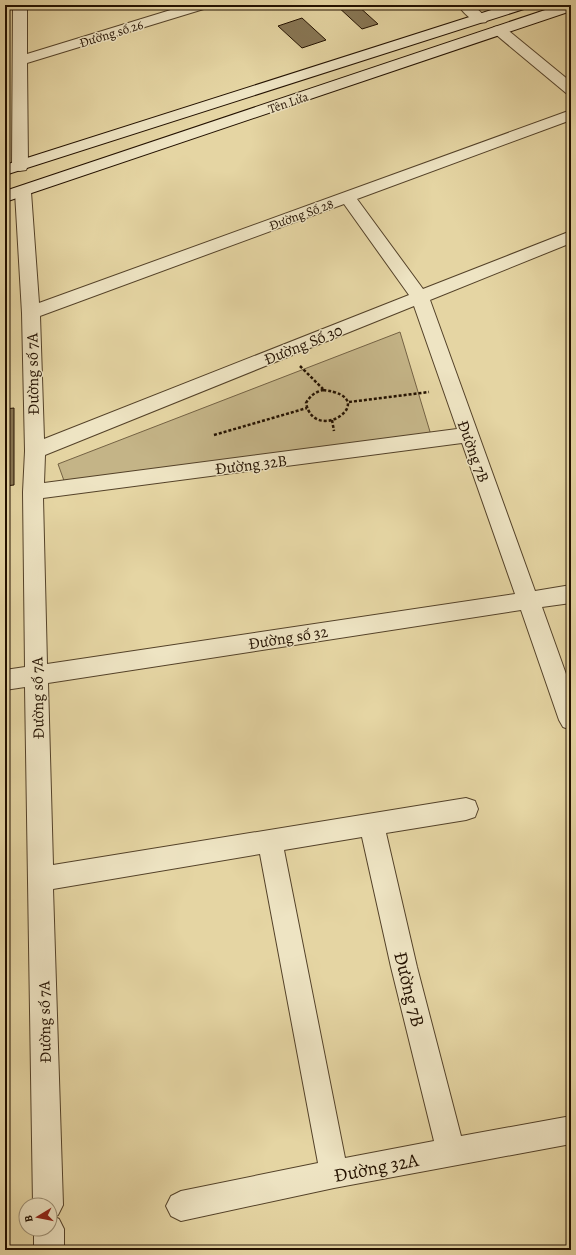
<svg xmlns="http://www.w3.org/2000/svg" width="576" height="1255" font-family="Alegreya,serif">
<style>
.green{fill:#c4b487;stroke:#746244}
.building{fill:#875;stroke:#231100}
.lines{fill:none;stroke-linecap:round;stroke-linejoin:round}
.street-casing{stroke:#544229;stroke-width:2}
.secondary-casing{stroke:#231100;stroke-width:2}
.path{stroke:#231100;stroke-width:2.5;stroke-dasharray:3 2;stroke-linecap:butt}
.street{fill:#eee4c3;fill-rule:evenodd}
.secondary{fill:#eee4c3;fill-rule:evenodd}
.labels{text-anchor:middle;stroke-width:3;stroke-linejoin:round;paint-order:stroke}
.far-street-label{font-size:13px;fill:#231100;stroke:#eee4c3}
.street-label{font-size:16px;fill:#231100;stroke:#eee4c3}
.near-street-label{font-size:19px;fill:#231100;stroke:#eee4c3}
</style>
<rect width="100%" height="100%" fill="#e5d5a3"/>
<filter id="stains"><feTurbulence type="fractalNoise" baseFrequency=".005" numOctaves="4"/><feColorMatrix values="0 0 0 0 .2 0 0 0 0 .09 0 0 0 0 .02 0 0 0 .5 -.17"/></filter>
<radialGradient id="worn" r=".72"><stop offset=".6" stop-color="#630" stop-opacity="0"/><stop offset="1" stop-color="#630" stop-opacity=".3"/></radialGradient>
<path class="green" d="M400 332 431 435 67 489 58 464Z"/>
<g class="building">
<path d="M336 5H357L378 24 362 29Z"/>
<path d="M302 18 326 40 302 48 278 26Z"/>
<path d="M14 408V485L5 486V409Z"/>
</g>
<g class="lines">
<g class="street-casing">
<g id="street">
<path d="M13 5H27V54L187 5H209L207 8 27 63 28 166 26 170 20 171 14 170 12 166Z"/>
<path d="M458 5H473L488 19 486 22C475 25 464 14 458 5Z"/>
<path d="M499 26 504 27 571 82V95L566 93 494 33 492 30 494 27Z"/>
<path d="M571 110V120L357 199 423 289 571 231V243L430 300 535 591 571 585V603L542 607 571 688V730L563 727 559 720 521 610 48 683 53 865 466 798 475 801 478 809 475 817 466 820 386 833 417 967 461 1136 571 1116V1144L334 1188 181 1221 171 1216 166 1206 171 1196 181 1191 318 1163 260 854 53 889 63 1205 58 1215 55 1217 59 1219 64 1229V1250H34V1229H50V1205H33L25 687 5 690V670L25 667 23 492 25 451 22 313 15 192 17 188 23 187 29 188 31 192 39 303ZM344 204 409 295 44 439 40 316ZM414 306 457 429 44 483 45 455ZM462 443 515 594 47 664 43 498ZM362 837 391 967 434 1141 345 1158 284 850Z"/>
</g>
</g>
<g class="secondary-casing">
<g id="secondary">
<path d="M507 5H529L527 8 5 175V165Z"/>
<path d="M560 5H571V11L5 202V191Z"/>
</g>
</g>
<g class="path">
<path d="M300 366 323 389"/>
<path d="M323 390C384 397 315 447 306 403 310 396 315 392 323 390Z"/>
<path d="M349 402 429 392"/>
<path d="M332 420 334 431"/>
<path d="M214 435 307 408"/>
</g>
<use href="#street" class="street"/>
<use href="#secondary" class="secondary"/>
</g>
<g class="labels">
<g class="far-street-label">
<text transform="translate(111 33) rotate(-17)" y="5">Đường số 26</text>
<text transform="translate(288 102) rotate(-19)" y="5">Tên Lửa</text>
<text transform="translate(301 214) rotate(-20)" y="5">Đường Số 28</text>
</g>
<g class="street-label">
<text transform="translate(303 344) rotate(-22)" y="6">Đường Số 30</text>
<text transform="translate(32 374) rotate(-91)" y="6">Đường số 7A</text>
<text transform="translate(474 451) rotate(70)" y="6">Đường 7B</text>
<text transform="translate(251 464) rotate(-7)" y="6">Đường 32B</text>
<text transform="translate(288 637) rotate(-9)" y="6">Đường số 32</text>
<text transform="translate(37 698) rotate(-91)" y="6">Đường số 7A</text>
<text transform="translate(44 1022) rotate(-91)" y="6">Đường số 7A</text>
</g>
<g class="near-street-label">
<text transform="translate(410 989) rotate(76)" y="7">Đường 7B</text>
<text transform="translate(376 1167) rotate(-11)" y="7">Đường 32A</text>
</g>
</g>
<rect width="576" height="1255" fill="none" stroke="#e5d5a3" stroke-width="20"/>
<rect x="6" y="6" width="564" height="1243" fill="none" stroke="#231100" stroke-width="2"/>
<rect x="10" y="10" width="556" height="1235" fill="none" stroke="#231100"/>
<g transform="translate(38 1217) rotate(260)"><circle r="19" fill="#eee4c3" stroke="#9d9075"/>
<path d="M0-3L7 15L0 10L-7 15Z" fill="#8f2418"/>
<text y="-6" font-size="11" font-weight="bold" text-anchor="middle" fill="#231100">B</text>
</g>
<rect width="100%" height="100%" filter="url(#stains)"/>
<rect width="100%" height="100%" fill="url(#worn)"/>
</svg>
